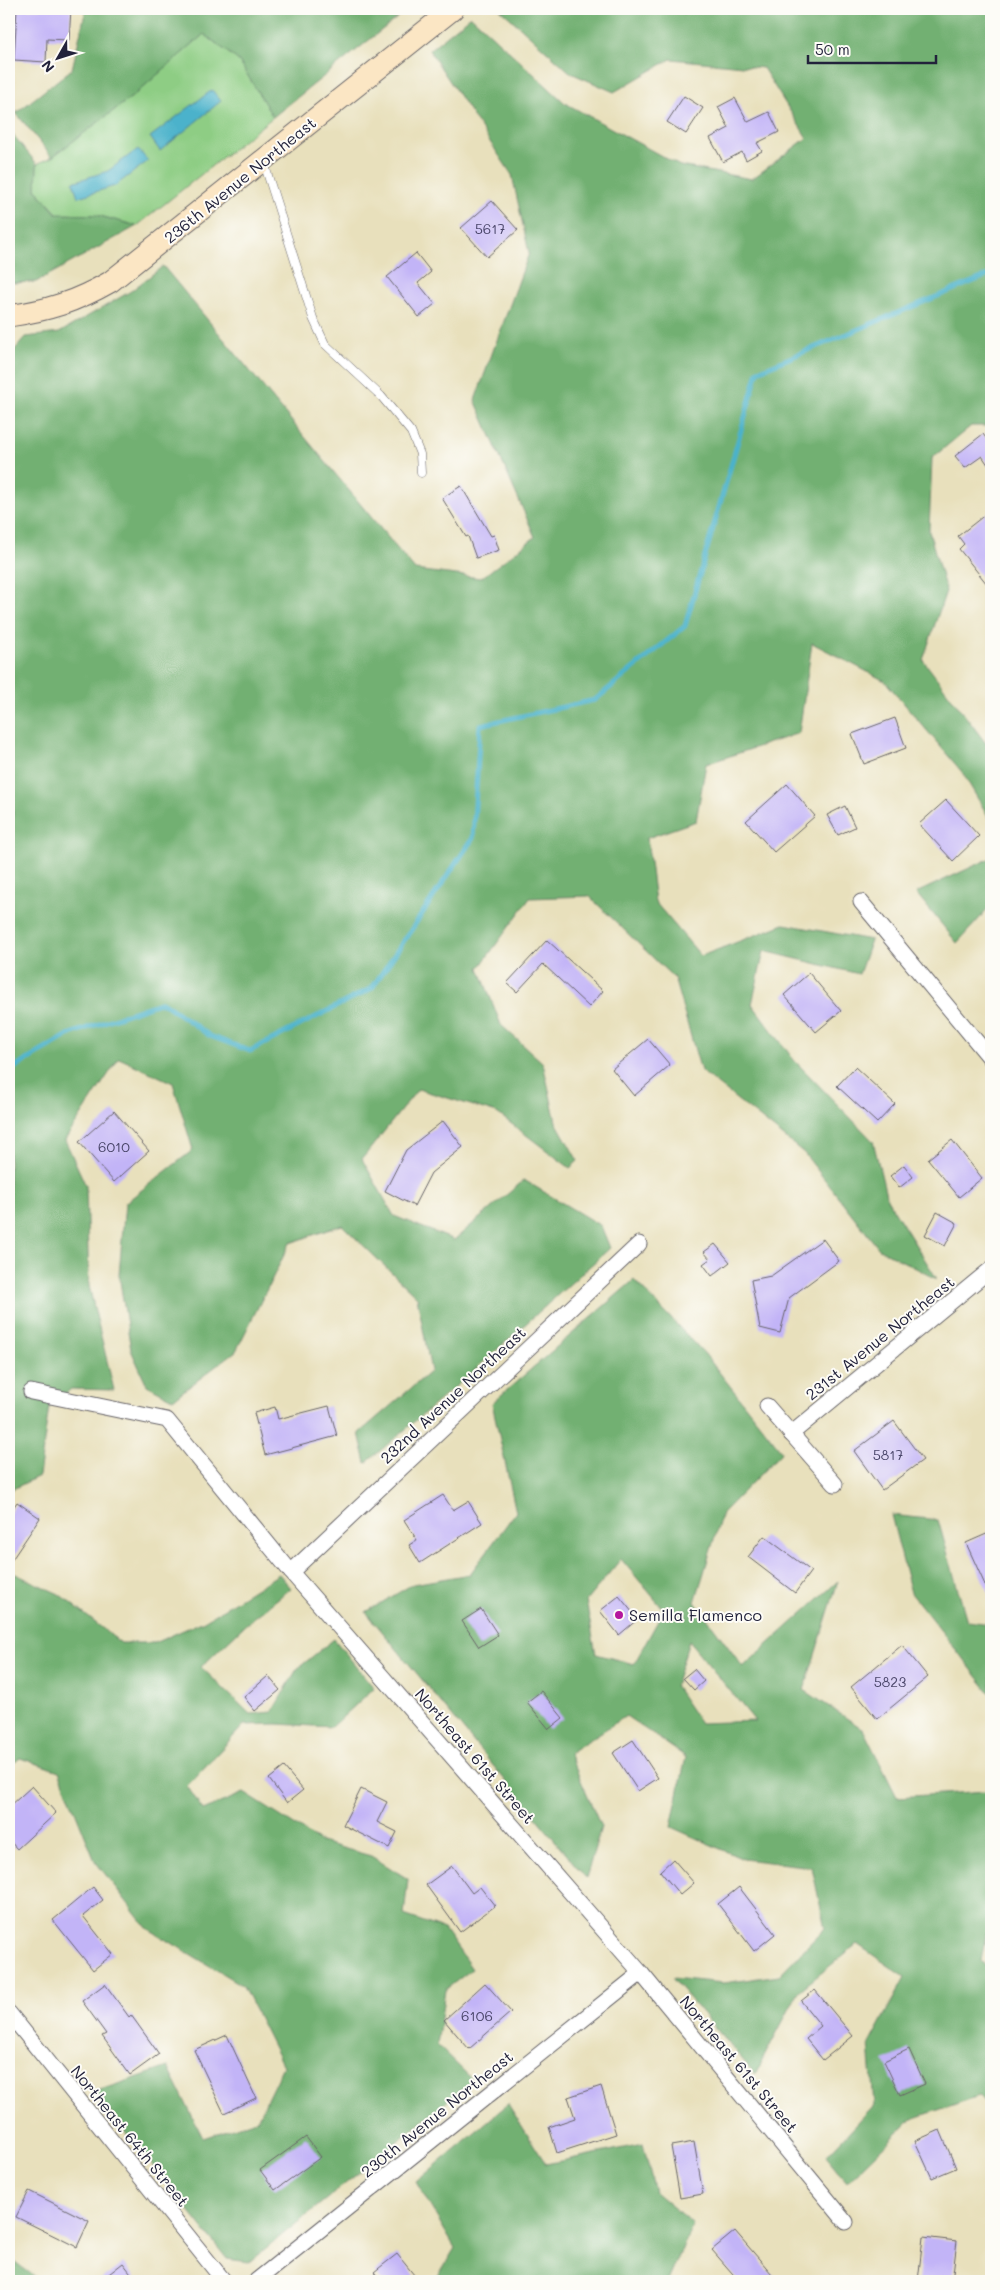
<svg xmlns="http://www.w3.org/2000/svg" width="1000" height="2290" font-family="Mali,sans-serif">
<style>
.green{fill:#8ecd84;stroke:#587860}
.forest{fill:#72b072;stroke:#4a6956;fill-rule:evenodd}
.water{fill:#4cb2cb;stroke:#376a83}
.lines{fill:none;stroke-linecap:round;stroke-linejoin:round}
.stream{stroke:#4cb2cb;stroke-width:5}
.building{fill:#c2b4f7}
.lane-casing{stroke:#676468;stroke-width:9}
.street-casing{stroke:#676468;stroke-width:17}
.secondary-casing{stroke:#676468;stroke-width:23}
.lane{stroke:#fff;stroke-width:8}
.street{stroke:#fff;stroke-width:15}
.secondary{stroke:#fbe6c4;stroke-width:21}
.poi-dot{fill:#b5179e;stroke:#fdfcf7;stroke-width:2}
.labels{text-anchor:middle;stroke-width:4;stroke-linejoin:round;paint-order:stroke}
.number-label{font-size:14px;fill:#4a466a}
.street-label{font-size:16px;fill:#22223b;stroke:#fdfcf7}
.poi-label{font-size:16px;fill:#22223b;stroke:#fdfcf7;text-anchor:start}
</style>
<rect width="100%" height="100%" fill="#fdfcf7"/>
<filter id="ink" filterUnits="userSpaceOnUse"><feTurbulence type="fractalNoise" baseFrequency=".02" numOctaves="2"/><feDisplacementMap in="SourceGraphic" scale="10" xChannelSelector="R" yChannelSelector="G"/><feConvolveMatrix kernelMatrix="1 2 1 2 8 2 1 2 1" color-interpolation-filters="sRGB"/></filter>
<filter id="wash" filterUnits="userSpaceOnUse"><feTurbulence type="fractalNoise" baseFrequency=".0096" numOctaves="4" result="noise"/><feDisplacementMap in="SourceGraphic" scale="20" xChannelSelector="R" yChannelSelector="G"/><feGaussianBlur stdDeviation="1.12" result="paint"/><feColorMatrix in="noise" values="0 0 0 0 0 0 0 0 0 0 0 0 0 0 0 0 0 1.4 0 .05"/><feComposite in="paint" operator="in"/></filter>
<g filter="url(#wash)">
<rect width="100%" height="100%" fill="#e8e0bc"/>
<path class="green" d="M204 34 239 61 273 117 137 226 96 215 58 214 36 190 37 164 52 157 133 96Z"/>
<g class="forest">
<path d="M86 9H408L273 117 239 61 204 34 133 96 52 157 16 113 72 69Z"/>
<path d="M500 9H991V426H971L932 458 929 531 946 591 923 660 991 750V821L962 772 885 681 812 643 799 733 706 764 696 821 647 838 655 902 701 956 784 924 871 940 859 974 764 951 752 1004 794 1060 873 1141 887 1199 937 1279 879 1249 804 1153 701 1071 674 978 589 896 530 898 479 968 501 1025 543 1063 556 1122 578 1161 570 1168 497 1113 418 1089 362 1159 394 1216 454 1240 524 1180 601 1226 610 1248 469 1375 366 1463 359 1433 431 1371 417 1297 342 1225 290 1243 236 1351 173 1399 147 1385 131 1350 119 1275 125 1203 193 1150 173 1083 119 1058 65 1140 86 1186 89 1286 114 1390 71 1389 49 1407 39 1476 9 1491V877L13 810 9 807V356L26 337 59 333 131 291 163 266 415 570 481 578 535 537 475 400 529 253 512 175 429 50 471 16 565 103 680 166 752 179 807 138 763 68 671 59 614 92 571 73Z"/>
<path d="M9 130 37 164 36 190 57 214 96 215 137 226 36 282 9 283Z"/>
<path d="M991 858V906L957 943 916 893Z"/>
<path d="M634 1280 704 1353 782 1452 722 1513 695 1602 743 1667 838 1581 804 1690 863 1729 897 1797 987 1791 991 1785V1907L981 1961 991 1972V2109L979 2096 912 2119 847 2182 826 2156 874 2105 869 2044 905 1977 857 1944 799 1991 755 2074 672 1978 724 1983 779 1975 825 1928 812 1867 743 1859 671 1827 686 1757 626 1716 569 1753 601 1827 586 1878 366 1612 413 1584 470 1574 516 1512 492 1403ZM621 1559 664 1610 634 1664 596 1654 586 1601ZM689 1641 755 1721 700 1723 675 1686Z"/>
<path d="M891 1515 938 1520 967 1621 991 1624V1694L911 1593Z"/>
<path d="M9 1571 59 1594 121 1643H154L204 1621 279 1574 291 1588 245 1625 201 1667 250 1714 272 1712 297 1669 334 1639 374 1688 332 1727 277 1724 244 1725 187 1786 203 1810 244 1793 321 1842 371 1856 408 1879 404 1915 444 1929 472 1969 445 1990 437 2045 473 2080 249 2262 227 2259 94 2092 168 2067 203 2138 257 2120 283 2066 243 1986 147 1928 95 1861 59 1771 20 1758 9 1767Z"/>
<path d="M508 2104 546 2164 643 2144 655 2192 693 2224 668 2281H435L455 2248 416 2182Z"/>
<path d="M9 2258 41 2281H9Z"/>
</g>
<g class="water">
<path d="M212 90 221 101 160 151 150 137Z"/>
<path d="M138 149 148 161 115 186 78 197 73 182 108 171Z"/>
</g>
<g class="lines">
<path class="stream" d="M9 1071 70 1034 162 1002 210 1036 250 1051 372 988 473 838 480 725 595 700 685 626 758 371 991 274"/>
</g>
<g id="blocks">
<g class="building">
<path d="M17 9H71L69 40 47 39 46 62 14 60Z"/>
<path d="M684 96 703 108 686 134 667 122Z"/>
<path d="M735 98 748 122 769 112 779 132 757 143 762 151 746 160 742 152 723 162 710 138 729 128 718 107Z"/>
<path d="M492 201 518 230 487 257 461 228Z"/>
<path d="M416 253 431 272 418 283 435 304 419 317 387 277Z"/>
<path d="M983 434 991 445V469L982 456 965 468 955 456Z"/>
<path d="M461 486 491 536 494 535 499 550 476 558 468 536 466 537 442 498Z"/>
<path d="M991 510V589L959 549 964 544 958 536Z"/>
<path d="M895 718 906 748 864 764 852 734Z"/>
<path d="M787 784 815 816 774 852 746 821Z"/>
<path d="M946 800 979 836 953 861 919 824Z"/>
<path d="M845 806 855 827 838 835 827 815Z"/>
<path d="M547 940 603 991 589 1007 543 964 517 992 507 983Z"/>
<path d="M809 973 841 1011 816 1032 784 995Z"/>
<path d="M648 1039 670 1065 634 1096 612 1069Z"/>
<path d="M855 1067 895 1104 877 1123 837 1086Z"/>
<path d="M114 1111 149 1151 114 1182 79 1142Z"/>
<path d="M443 1121 463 1147 431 1173 414 1206 385 1191 406 1150Z"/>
<path d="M952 1140 982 1178 959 1197 928 1159Z"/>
<path d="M904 1165 913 1177 899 1188 890 1176Z"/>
<path d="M937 1212 957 1223 945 1246 925 1235Z"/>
<path d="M823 1239 839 1261 789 1298 780 1333 760 1328 751 1280 771 1276Z"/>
<path d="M715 1244 730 1262 712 1276 703 1264 710 1259 704 1252Z"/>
<path d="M329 1406 337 1436 265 1455 254 1413 275 1407 278 1419Z"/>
<path d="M894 1421 923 1460 882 1490 854 1451Z"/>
<path d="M443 1495 453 1510 468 1501 482 1523 420 1563 409 1545 417 1540 404 1520Z"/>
<path d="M17 1502 40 1518 9 1564V1514Z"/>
<path d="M991 1532V1598L966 1543Z"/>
<path d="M764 1536 811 1571 795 1593 748 1557Z"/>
<path d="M619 1596 638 1619 619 1635 600 1611Z"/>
<path d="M481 1609 498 1635 479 1647 462 1621Z"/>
<path d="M902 1645 928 1677 877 1719 851 1687Z"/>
<path d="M694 1669 704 1681 694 1690 683 1678Z"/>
<path d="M268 1676 280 1690 255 1711 244 1697Z"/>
<path d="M541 1691 563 1718 549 1729 527 1702Z"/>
<path d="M633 1740 658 1778 638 1791 613 1753Z"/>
<path d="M284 1767 303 1790 287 1803 269 1779Z"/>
<path d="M32 1786 56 1813 17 1849 9 1840V1807Z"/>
<path d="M361 1789 387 1802 377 1822 397 1832 389 1848 343 1825Z"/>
<path d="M673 1859 694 1883 680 1895 660 1871Z"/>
<path d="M452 1866 472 1893 480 1887 495 1906 460 1932 426 1885Z"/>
<path d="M93 1887 103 1900 83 1916 113 1954 93 1970 53 1920Z"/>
<path d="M739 1887 775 1934 754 1951 718 1904Z"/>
<path d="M485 1983 511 2012 469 2049 444 2020Z"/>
<path d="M105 1984 129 2017 131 2015 159 2054 130 2075 102 2036 106 2034 82 2001Z"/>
<path d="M815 1990 853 2036 823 2060 806 2039 821 2026 801 2001Z"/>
<path d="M227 2035 256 2098 224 2113 194 2050Z"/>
<path d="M909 2049 925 2084 900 2095 884 2061Z"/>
<path d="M601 2086 616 2134 557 2153 549 2127 575 2118 568 2097Z"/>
<path d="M940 2130 956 2168 932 2178 915 2141Z"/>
<path d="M306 2137 321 2157 275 2190 260 2170Z"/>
<path d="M694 2142 703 2194 680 2198 671 2146Z"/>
<path d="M29 2191 89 2221 77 2247 16 2217Z"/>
<path d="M735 2231 778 2281H739L712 2250Z"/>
<path d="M923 2237 957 2241 952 2281H918Z"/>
<path d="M397 2254 419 2281H382L374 2272Z"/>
<path d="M123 2263 137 2281H100Z"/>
</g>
</g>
</g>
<g filter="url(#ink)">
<use href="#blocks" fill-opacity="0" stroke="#676468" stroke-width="1"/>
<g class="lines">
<g class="lane-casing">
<path id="lane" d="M264 163 313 318 325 344 381 396 411 432 420 454 421 473"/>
</g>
<g class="street-casing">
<g id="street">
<path d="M861 902 991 1059"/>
<path d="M31 1392 167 1420 291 1572 641 1973 846 2222"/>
<path d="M767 1406 835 1484"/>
<path d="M791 1434 991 1269"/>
<path d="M291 1572 639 1244"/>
<path d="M9 2013 224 2281"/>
<path d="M256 2281 641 1973"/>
</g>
</g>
<g class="secondary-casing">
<path id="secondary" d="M9 316C49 310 75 302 110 282L453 9"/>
</g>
<use href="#lane" class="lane"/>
<use href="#street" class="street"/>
<use href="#secondary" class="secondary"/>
</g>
</g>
<circle class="poi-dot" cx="619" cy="1615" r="5"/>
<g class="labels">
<g class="number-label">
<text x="490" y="234">5617</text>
<text x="114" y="1152">6010</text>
<text x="888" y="1460">5817</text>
<text x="890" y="1687">5823</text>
<text x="477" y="2021">6106</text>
</g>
<g class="street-label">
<text transform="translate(240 180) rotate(-39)" y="6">236th Avenue Northeast</text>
<text transform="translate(880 1338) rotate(-39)" y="6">231st Avenue Northeast</text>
<text transform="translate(453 1395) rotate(-43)" y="6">232nd Avenue Northeast</text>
<text transform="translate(475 1756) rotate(49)" y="6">Northeast 61st Street</text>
<text transform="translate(739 2064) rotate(50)" y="6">Northeast 61st Street</text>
<text transform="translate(437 2114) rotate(-39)" y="6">230th Avenue Northeast</text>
<text transform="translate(130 2136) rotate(51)" y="6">Northeast 64th Street</text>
</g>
<g class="poi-label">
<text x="629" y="1621">Semilla Flamenco</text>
</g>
</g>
<rect width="1000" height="2290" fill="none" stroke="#fdfcf7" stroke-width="30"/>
<g transform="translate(58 58) rotate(231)" stroke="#fdfcf7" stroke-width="4" paint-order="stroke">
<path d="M0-4L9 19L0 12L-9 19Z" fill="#22223b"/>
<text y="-8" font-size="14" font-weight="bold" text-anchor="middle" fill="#22223b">N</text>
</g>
<path d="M808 55v8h128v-8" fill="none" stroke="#22223b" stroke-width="2.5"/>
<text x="815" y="55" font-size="15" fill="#22223b" stroke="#fdfcf7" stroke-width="4" paint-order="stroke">50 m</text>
</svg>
